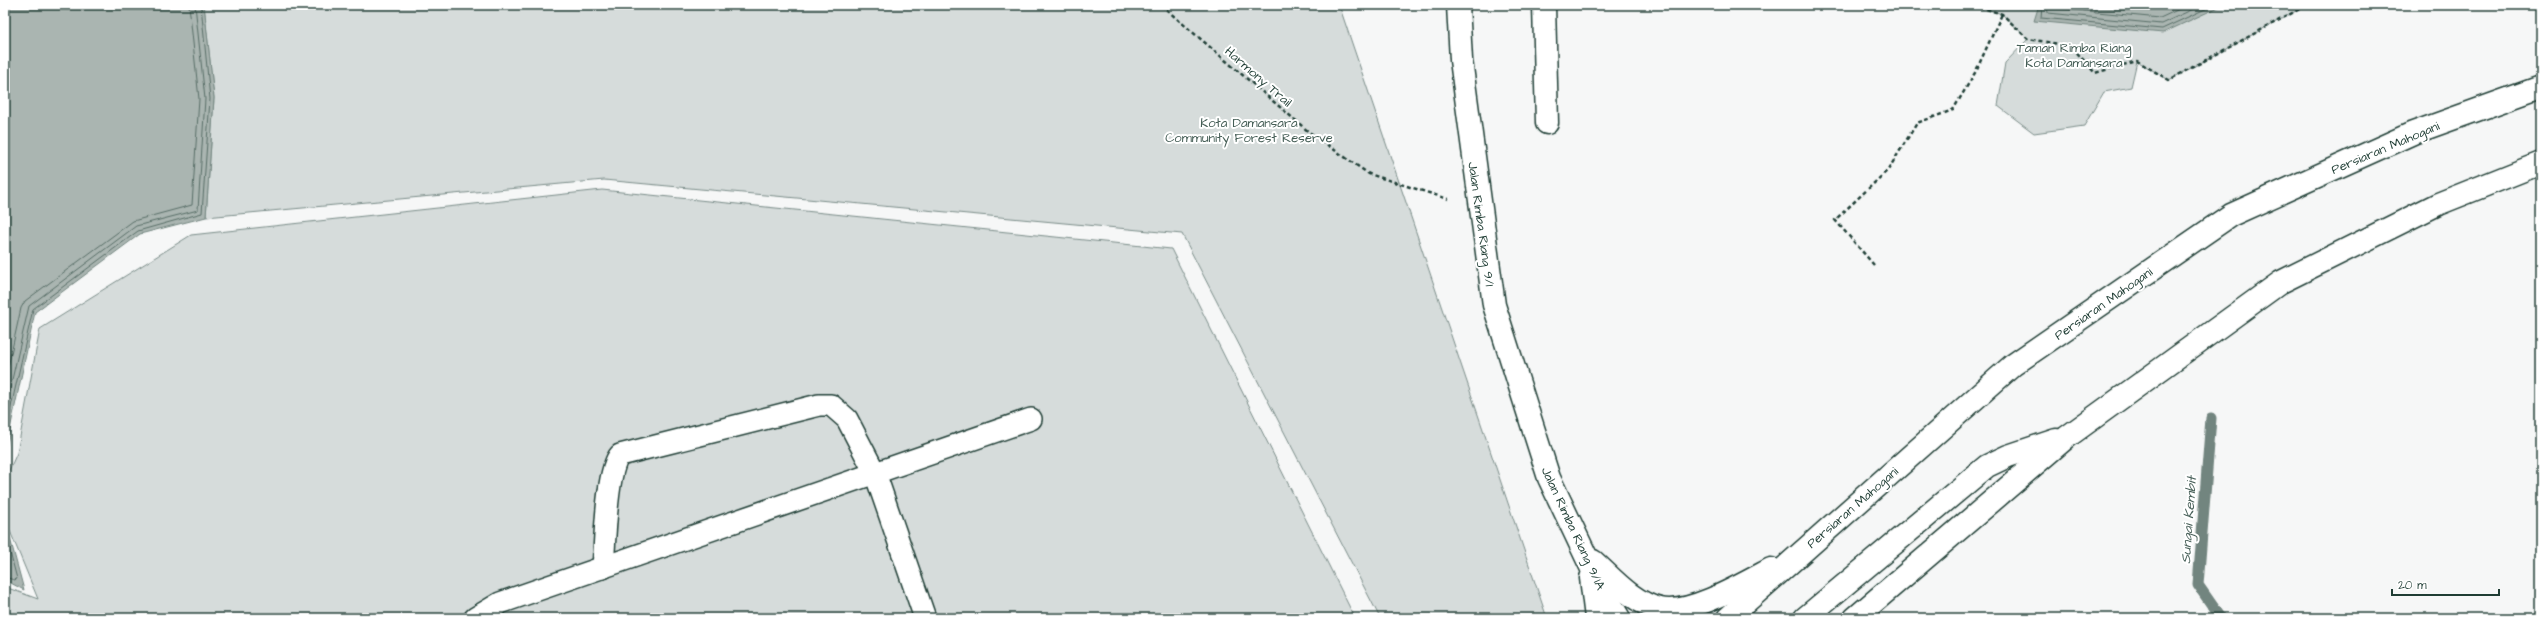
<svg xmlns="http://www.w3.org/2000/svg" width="2546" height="623" font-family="'Architects Daughter',sans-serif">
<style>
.green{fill:#d6dcdb;stroke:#7a8c88}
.water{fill:#aab5b1;stroke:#72857f}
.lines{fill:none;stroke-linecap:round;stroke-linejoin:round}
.shore{stroke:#576d66;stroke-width:1}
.stream{stroke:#72857f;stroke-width:11}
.lane-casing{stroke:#1f3d34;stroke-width:24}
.street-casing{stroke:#1f3d34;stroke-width:25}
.secondary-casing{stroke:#1f3d34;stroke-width:25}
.path{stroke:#1f3d34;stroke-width:2.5;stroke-dasharray:4 3;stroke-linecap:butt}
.lane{stroke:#fff;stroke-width:21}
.street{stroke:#fff;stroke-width:22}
.secondary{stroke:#fff;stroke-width:22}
.labels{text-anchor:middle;stroke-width:4;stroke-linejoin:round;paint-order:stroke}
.park-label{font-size:13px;fill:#445d55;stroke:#fff}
.street-label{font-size:13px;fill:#1f3d34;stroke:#fff}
.water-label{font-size:14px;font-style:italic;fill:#49615a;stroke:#fff}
</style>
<rect width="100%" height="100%" fill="#f6f7f7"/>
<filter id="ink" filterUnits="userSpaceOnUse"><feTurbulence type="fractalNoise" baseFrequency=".025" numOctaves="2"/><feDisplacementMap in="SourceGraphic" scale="8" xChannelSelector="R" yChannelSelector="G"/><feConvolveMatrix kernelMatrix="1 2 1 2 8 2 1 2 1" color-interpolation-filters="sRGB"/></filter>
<g filter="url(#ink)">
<g class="green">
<path d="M204 5H1339L1547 618H1380L1182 234 604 180 206 217 214 98Z"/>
<path d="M1973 5H2307L2169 80 2137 61 2131 87 2104 92 2084 126 2034 133 1998 106 2005 63 2028 39 2002 14Z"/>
<path d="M602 190 1171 249 1355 618H5V587L38 599 5 519V479L17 453 40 329 191 235Z"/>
</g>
<g class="water">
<path d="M5 5H204L214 98 206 217 140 234 35 312 5 453Z"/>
<path d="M2039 5H2223L2163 33 2034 21Z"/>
<path d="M5 526 8 531 24 590 5 580Z"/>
</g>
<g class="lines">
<g class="shore">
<path d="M2042 5 2041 18 2162 29 2214 5"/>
<path d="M2047 5 2048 13 2161 24 2202 5"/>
<path d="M2053 5 2055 8 2160 18 2188 5"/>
<path d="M5 381 21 308 25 301 133 221 192 205 199 99 189 5"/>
<path d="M5 410 29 306 136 226 198 210 205 99 195 5"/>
<path d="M5 434 33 309 138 231 202 213 210 99 201 5"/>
<path d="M5 533 17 579 14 580 5 577"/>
</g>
<path class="stream" d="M2211 418 2198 585 2221 618"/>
<g class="lane-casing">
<g id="lane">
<path d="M603 568C605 544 606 470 620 455L819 405H831L847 419 875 473 925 618"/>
<path d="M475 618 500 603 1031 419"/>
</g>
</g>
<g class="street-casing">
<path id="street" d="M1544 5 1547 123"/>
</g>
<g class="secondary-casing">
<g id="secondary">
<path d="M1458 5 1461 60 1494 305 1549 478 1602 590 1619 618"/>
<path d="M1593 561C1612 578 1633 603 1660 609 1689 616 1745 583 1771 569"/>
<path d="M1591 578 1596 618"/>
<path d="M1728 618 2013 365 2231 215 2413 133 2541 87"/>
<path d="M1805 618 1987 466 2008 456 2056 440"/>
<path d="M1855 618 2067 437 2281 282 2438 204 2541 163"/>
</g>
</g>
<g class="path">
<path d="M1161 5 1309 132 1369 174 1448 199"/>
<path d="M1973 5 2002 14 2028 39 2071 46 2095 73 2137 61 2169 80 2307 5"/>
<path d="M1874 265 1835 220 1888 170 1917 123 1953 110 1976 71 2002 14"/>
</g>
<use href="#lane" class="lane"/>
<use href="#street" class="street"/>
<use href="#secondary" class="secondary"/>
</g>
</g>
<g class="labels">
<g class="park-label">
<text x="2074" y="52">Taman Rimba Riang<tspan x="2074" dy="15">Kota Damansara</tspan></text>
<text x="1249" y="127">Kota Damansara<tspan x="1249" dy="15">Community Forest Reserve</tspan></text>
</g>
<g class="street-label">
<text transform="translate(1259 76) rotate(41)" y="5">Harmony Trail</text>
<text transform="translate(2385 147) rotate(-23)" y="5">Persiaran Mahogani</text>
<text transform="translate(1482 224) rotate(82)" y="5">Jalan Rimba Riang 9/1</text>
<text transform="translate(2103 303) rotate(-35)" y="5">Persiaran Mahogani</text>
<text transform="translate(1852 507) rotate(-41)" y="5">Persiaran Mahogani</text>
<text transform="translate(1574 528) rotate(65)" y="5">Jalan Rimba Riang 9/1A</text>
</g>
<g class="water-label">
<text transform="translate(2188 520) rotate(-86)" y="5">Sungai Kembit</text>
</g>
</g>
<rect width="2546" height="623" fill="none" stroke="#fff" stroke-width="20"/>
<rect x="10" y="10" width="2526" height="603" fill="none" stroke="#1f3d34" stroke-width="1.5" filter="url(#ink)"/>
<path d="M2392 589v6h107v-6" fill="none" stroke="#1f3d34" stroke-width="2"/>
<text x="2398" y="589" font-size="12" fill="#1f3d34" stroke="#ffffff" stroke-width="3" paint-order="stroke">20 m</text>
</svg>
